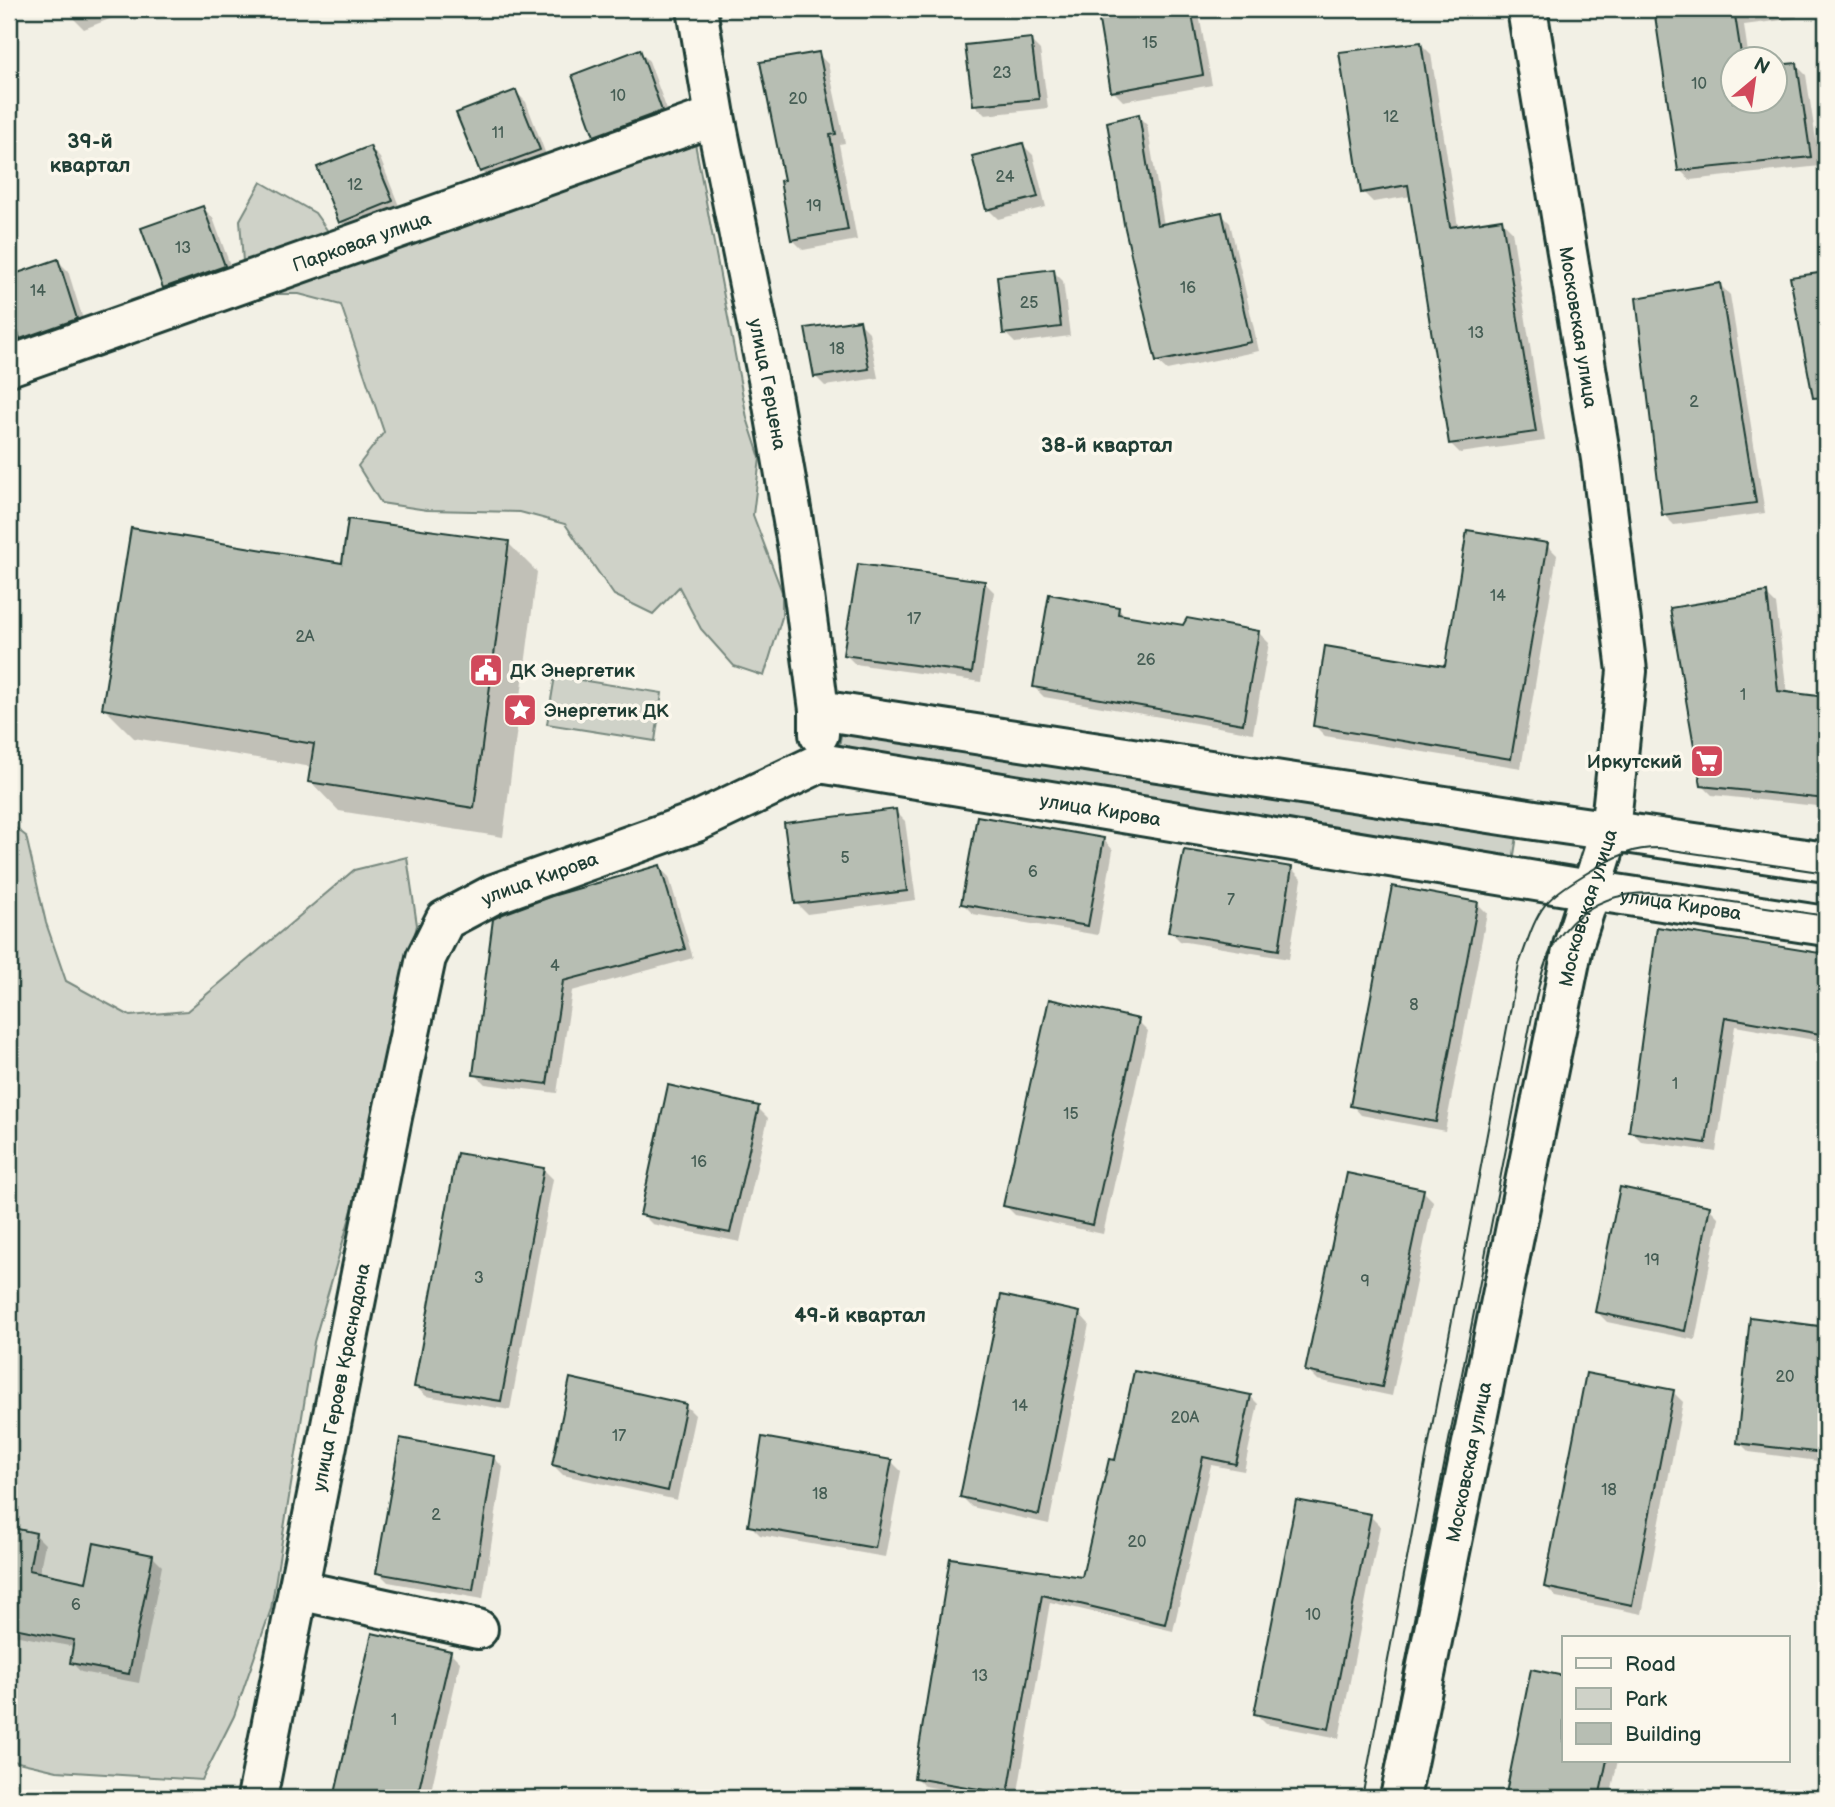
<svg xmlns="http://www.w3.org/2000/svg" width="1835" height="1807" font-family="'Balsamiq Sans',sans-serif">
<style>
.green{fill:#cfd2c8;stroke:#77887e;stroke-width:2}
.shadow{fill:#0003}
.building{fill:#b7beb3;stroke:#1f3d34;stroke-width:2}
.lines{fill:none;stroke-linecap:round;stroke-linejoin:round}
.minor-casing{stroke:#1f3d34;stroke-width:44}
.minor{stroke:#fbf7ec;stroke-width:38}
.tram{stroke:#1f3d34;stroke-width:2}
.labels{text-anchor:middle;stroke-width:7;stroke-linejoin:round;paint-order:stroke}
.number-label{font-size:16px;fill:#455d54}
.street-label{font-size:19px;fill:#1f3d34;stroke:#fbf7ec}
.poi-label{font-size:19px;font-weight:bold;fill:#1f3d34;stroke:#fbf7ec;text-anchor:start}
.neighbourhood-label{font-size:21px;font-weight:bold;fill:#1f3d34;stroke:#fbf7ec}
</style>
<rect width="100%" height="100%" fill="#f2f0e5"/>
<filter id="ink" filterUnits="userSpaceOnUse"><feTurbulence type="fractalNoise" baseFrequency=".0143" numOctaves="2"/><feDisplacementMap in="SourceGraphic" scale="14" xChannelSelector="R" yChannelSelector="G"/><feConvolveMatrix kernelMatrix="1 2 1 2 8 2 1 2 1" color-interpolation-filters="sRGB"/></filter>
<g filter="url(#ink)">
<g class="green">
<path d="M694 138 747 418 760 458 753 515 782 592V617L764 676 734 666 701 629 679 587 653 614 614 595 565 524 520 512 427 510 381 503 358 466 384 432 341 305 299 294H266L244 276 240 220 261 182 315 213 344 254Z"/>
<path d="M555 676 662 693 655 741 547 724Z"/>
<path d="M843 723 1518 830 1513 861 838 753Z"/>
<path d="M9 823 26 836 46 923 66 981 130 1016 187 1011 354 870 407 857 417 925 354 1203 314 1342 271 1609 234 1716 202 1780 57 1771 9 1760Z"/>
</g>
<g class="shadow">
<path d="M70 9H135L84 29 74 19Z"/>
<path d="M1099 9H1198L1212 85 1123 101 1113 91Z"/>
<path d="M1656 9H1796L1797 18 1744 25 1749 60H1734V102H1776L1796 65 1806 75 1820 166 1690 180 1680 170Z"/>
<path d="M1030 40 1040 50 1048 108 985 115 975 105Z"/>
<path d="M1421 44 1431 54 1458 227 1502 221 1512 231 1545 441 1460 453 1450 443 1412 196 1373 202 1363 192Z"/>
<path d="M639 51 649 61 671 121 606 145 596 135Z"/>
<path d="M818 54 828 64 845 143 839 144 857 240 803 250 793 240 786 182Z"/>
<path d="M516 92 526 102 548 160 491 181 481 171Z"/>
<path d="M1138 116 1147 125 1164 225 1221 214 1230 223 1259 351 1167 370 1158 362Z"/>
<path d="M1023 145 1033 155 1046 207 998 219 988 209Z"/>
<path d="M370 148 380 158 401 211 351 232 341 222Z"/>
<path d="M203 208 213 218 234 276 175 297 165 287Z"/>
<path d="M58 261 68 271 86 329 31 348 21 338 9 299V278Z"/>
<path d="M1053 271 1063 281 1070 336 1015 343 1005 333Z"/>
<path d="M1720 285 1730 295 1765 513 1674 525 1664 515Z"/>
<path d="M859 322 869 332 878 378 825 386 815 376Z"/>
<path d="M508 543 537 572 503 837 339 811 310 781 312 767 134 738 104 708 344 565Z"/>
<path d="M1547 545 1557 555 1521 768 1325 736 1315 726 1446 668Z"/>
<path d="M984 582 994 592 981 682 855 664 845 654Z"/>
<path d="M1766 594 1776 604 1787 693 1826 698V807L1712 795 1702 785Z"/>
<path d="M1118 608 1127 617 1184 627 1259 633 1269 643 1253 733 1044 697 1034 687Z"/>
<path d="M895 811 905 821 916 900 807 914 797 904Z"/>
<path d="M1104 840 1113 850 1098 935 973 914 963 904Z"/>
<path d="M659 867 669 877 693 958 572 991 557 1093 485 1084 475 1074Z"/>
<path d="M1292 869 1302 879 1289 959 1180 941 1170 931Z"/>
<path d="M1477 903 1487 913 1445 1131 1361 1115 1352 1105Z"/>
<path d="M1659 929 1826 956V1042L1735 1026 1716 1152 1641 1141 1631 1131Z"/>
<path d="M1138 1021 1148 1031 1103 1234 1015 1215 1005 1205Z"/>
<path d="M758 1108 768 1118 740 1242 652 1224 642 1214Z"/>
<path d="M543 1169 553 1179 510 1410 426 1396 416 1387Z"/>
<path d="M1423 1191 1433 1201 1392 1396 1317 1380 1307 1370Z"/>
<path d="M1709 1208 1719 1218 1695 1340 1607 1322 1597 1312Z"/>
<path d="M1080 1314 1089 1324 1049 1524 972 1507 962 1497Z"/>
<path d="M1752 1319 1826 1329V1462L1749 1452 1739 1442Z"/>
<path d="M1673 1392 1683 1402 1642 1614 1556 1597 1546 1587Z"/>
<path d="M1250 1396 1258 1404 1244 1471 1211 1465 1173 1631 1050 1602 1017 1798H996L924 1786 916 1778 952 1560 1083 1579 1116 1462Z"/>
<path d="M685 1405 695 1415 677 1500 563 1475 553 1465Z"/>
<path d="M493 1457 503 1467 483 1599 388 1582 378 1572Z"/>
<path d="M891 1461 901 1471 885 1557 760 1535 750 1525Z"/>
<path d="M1370 1516 1380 1526 1339 1738 1266 1724 1256 1714Z"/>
<path d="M9 1529 35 1534 45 1544 39 1574 87 1584 152 1556 162 1566 139 1683 81 1672 71 1662 74 1647 9 1634Z"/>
<path d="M373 1635 450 1652 460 1662 431 1791 463 1798H336Z"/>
<path d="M1564 1760H1618L1610 1798H1511L1507 1795Z"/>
</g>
<g class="building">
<path d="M1097 9H1191L1203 75 1111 92Z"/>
<path d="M1654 9H1734L1742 60H1733V102H1775V65L1797 63 1811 157 1678 171Z"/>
<path d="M1031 38 1039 99 973 105 965 45Z"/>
<path d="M1421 42 1450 227 1502 219 1536 432 1449 444 1408 185 1361 193 1339 52Z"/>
<path d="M640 49 662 111 594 136 572 75Z"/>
<path d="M819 52 836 134 830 135 848 230 791 240 780 181 784 180 760 62Z"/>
<path d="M516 90 540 150 480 172 456 113Z"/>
<path d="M1139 114 1157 225 1222 212 1251 342 1156 362 1124 224 1107 122Z"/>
<path d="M1023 143 1038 197 986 210 972 156Z"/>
<path d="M370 146 393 201 339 223 317 167Z"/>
<path d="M203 206 225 266 163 288 141 228Z"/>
<path d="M58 259 77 319 20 339 9 305V276Z"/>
<path d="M1054 269 1061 327 1003 334 997 276Z"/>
<path d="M1826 272V397L1813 398 1790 277Z"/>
<path d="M1720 283 1756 503 1662 515 1636 298Z"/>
<path d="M860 320 869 369 814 377 805 328Z"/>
<path d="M348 519 509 541 474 808 308 782 314 744 102 709 131 528 342 563Z"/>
<path d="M1467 530 1548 543 1511 759 1313 726 1325 646 1445 666Z"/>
<path d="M858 564 985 581 972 673 843 655Z"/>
<path d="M1767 592 1778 691 1826 697V799L1701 786 1670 608Z"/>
<path d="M1049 594 1119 607 1118 614 1183 625 1187 618 1259 631 1243 724 1033 687Z"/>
<path d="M896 809 907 891 795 904 784 823Z"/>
<path d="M977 816 1104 838 1088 926 961 904Z"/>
<path d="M1184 850 1292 867 1279 950 1168 932Z"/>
<path d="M660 865 685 949 563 981 547 1084 473 1075 493 919 503 914 552 896Z"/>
<path d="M1392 886 1478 902 1436 1122 1350 1106Z"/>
<path d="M1657 927 1826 954V1035L1725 1017 1706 1143 1629 1132Z"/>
<path d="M1049 999 1139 1019 1093 1225 1003 1206Z"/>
<path d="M668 1085 759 1106 730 1233 640 1215Z"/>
<path d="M457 1153 544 1168 501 1401 414 1387Z"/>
<path d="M1347 1173 1424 1189 1382 1387 1305 1371Z"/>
<path d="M1620 1187 1710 1206 1685 1331 1595 1312Z"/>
<path d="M1001 1295 1080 1312 1039 1515 960 1497Z"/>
<path d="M1750 1317 1826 1327V1424L1823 1453 1737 1443Z"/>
<path d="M1134 1371 1251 1395 1236 1464 1203 1457 1165 1624 1042 1595 1008 1794 914 1778 950 1558 1082 1577 1109 1459 1115 1460Z"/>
<path d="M1586 1373 1674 1390 1632 1605 1544 1587Z"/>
<path d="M570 1378 686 1404 668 1491 552 1465Z"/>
<path d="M762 1437 892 1460 875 1548 748 1526Z"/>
<path d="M400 1438 494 1456 473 1590 376 1573Z"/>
<path d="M1296 1500 1371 1514 1329 1729 1254 1714Z"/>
<path d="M9 1527 36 1533 29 1570 86 1582 94 1543 153 1555 129 1674 70 1663 74 1640 9 1627Z"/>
<path d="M372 1633 451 1651 417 1798H334Z"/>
<path d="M1531 1669 1564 1676V1760H1607L1599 1798H1505Z"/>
</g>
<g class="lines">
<g class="minor-casing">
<g id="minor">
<path id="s1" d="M697 9 715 116 772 399 798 550 819 710V734"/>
<path id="s2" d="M9 366 715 116"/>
<path d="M819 710 1535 820 1826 862"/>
<path d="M298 1590 478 1629"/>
<path id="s3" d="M257 1798 392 1117 426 958 445 920 494 894 696 822 820 763 1590 890 1826 926"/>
<path id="s4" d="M1400 1798 1573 946 1610 831 1627 671 1601 459 1527 9"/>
</g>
</g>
<use href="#minor" class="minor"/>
<g class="tram">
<path d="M1362 1798 1519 964C1527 944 1532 922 1545 905 1558 888 1607 860 1627 853 1637 849 1647 848 1659 848L1826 873"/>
<path d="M1379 1798 1532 1016C1538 991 1542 961 1557 940 1600 878 1661 892 1726 901 1759 906 1793 911 1826 916"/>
</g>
</g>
</g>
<defs>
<g id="civic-square" transform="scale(1.75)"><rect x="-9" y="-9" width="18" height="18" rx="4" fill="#d1495b" stroke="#fbf7ec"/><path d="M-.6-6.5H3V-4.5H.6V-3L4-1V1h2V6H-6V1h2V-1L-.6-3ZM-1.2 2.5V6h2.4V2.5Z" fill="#fff"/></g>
<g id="sight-square" transform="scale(1.75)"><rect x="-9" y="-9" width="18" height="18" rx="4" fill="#d1495b" stroke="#fbf7ec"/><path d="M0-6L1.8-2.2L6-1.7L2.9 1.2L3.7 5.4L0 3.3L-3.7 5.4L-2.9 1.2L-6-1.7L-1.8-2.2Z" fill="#fff"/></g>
<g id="supermarket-square" transform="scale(1.75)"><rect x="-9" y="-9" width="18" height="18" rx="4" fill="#d1495b" stroke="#fbf7ec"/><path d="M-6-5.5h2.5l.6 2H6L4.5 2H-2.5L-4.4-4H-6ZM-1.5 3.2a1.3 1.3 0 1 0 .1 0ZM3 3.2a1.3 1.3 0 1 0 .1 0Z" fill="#fff"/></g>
</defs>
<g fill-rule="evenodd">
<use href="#civic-square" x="486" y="670"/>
<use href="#sight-square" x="520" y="710"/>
<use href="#supermarket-square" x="1707" y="761"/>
</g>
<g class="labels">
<g class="number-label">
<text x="1150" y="48">15</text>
<text x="1002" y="78">23</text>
<text x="1699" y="89">10</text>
<text x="618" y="101">10</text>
<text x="798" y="104">20</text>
<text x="1391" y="122">12</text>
<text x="498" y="138">11</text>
<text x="1005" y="182">24</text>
<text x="355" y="190">12</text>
<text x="814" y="211">19</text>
<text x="183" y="253">13</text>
<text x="1188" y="293">16</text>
<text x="38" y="296">14</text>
<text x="1029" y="308">25</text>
<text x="1476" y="338">13</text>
<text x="837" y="354">18</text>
<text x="1694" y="407">2</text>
<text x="1498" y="601">14</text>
<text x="914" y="624">17</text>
<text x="305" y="642">2А</text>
<text x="1146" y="665">26</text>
<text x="1743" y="700">1</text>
<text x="845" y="863">5</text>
<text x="1033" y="877">6</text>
<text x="1231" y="905">7</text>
<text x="555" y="971">4</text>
<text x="1414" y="1010">8</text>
<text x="1675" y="1089">1</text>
<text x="1071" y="1119">15</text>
<text x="699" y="1167">16</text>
<text x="1652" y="1265">19</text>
<text x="479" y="1283">3</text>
<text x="1365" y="1286">9</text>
<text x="1785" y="1382">20</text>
<text x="1020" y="1411">14</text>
<text x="1185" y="1423">20А</text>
<text x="619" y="1441">17</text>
<text x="1609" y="1495">18</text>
<text x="820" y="1499">18</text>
<text x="436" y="1520">2</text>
<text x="1137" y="1547">20</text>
<text x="76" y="1610">6</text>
<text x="1313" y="1620">10</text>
<text x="980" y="1681">13</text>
<text x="394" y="1725">1</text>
</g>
<g class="street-label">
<text dy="7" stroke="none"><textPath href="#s2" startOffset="374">Парковая улица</textPath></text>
<text transform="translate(1579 327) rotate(81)" y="7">Московская улица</text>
<text dy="7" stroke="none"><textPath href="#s1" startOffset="382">улица Герцена</textPath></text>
<text dy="7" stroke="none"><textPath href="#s3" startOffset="1591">улица Кирова</textPath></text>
<text dy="7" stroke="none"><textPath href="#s3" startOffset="1003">улица Кирова</textPath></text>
<text dy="7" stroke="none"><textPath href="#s3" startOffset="2179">улица Кирова</textPath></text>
<text dy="7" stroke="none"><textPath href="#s4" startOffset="910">Московская улица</textPath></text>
<text dy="7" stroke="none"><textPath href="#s3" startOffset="429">улица Героев Краснодона</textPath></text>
<text dy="7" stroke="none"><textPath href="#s4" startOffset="343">Московская улица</textPath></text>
</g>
<g class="poi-label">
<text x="510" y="677">ДК Энергетик</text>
<text x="544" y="717">Энергетик ДК</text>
<text x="1682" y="768" text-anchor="end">Иркутский</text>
</g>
<g class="neighbourhood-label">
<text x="90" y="148">39-й<tspan x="90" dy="24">квартал</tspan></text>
<text x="1107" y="452">38-й квартал</text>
<text x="860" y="1322">49-й квартал</text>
</g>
</g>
<rect width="1835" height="1807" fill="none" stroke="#fbf7ec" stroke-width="35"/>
<rect x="18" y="18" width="1800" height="1772" fill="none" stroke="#1f3d34" stroke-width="2.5" filter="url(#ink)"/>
<rect x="1562" y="1636" width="228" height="126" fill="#fbf7ec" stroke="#a3ada2" stroke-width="2"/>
<rect x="1576" y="1658" width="35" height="10" fill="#fbf7ec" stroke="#a3ada2" stroke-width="2"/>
<text x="1625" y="1671" font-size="21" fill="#1f3d34">Road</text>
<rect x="1576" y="1688" width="35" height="21" fill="#cfd2c8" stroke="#a3ada2" stroke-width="2"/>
<text x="1625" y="1706" font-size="21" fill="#1f3d34">Park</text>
<rect x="1576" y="1723" width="35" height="21" fill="#b7beb3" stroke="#a3ada2" stroke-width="2"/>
<text x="1625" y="1741" font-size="21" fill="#1f3d34">Building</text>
<g transform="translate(1754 80) rotate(29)"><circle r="33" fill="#fbf7ec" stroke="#a3ada2" stroke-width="2"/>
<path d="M0-5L12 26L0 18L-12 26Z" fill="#d1495b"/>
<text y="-10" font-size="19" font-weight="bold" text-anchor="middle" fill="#1f3d34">N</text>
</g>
</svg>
